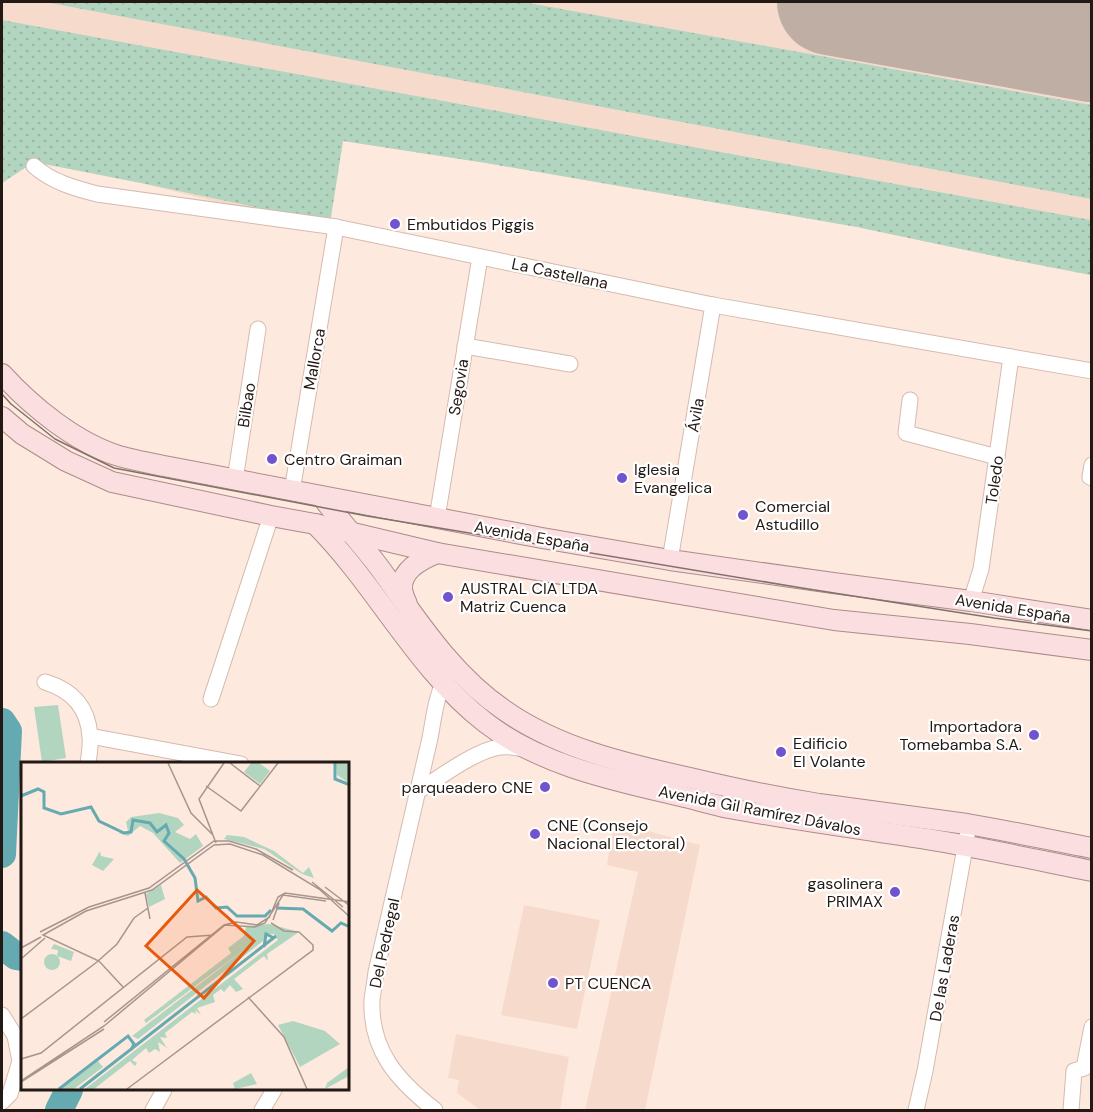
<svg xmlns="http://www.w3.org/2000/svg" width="1093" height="1112" font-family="'DM Sans',sans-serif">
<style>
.built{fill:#f6dbcd}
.grass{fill:url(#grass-dots)}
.garden{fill:#b2d5c0}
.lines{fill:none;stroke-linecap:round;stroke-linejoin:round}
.river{stroke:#65aab1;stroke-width:28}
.runway{stroke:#bfaea4;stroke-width:106}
.minor-casing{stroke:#d5bbae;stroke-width:17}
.major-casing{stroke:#ad8b8a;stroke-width:22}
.minor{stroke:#fff;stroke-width:15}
.major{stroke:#fbdedf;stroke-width:20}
.tram{stroke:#80726a;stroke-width:1.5}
.poi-dot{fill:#7153cd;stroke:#fff;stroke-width:2}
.labels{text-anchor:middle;stroke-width:4.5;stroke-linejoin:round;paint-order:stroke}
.poi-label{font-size:16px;fill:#221914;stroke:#fff;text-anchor:start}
.street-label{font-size:16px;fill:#221914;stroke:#fff}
.inset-river{fill:none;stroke:#65aab1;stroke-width:3}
.inset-road{fill:none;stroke:#a6968d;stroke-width:1.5}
.view{fill:#e8590c;fill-opacity:0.15;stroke:#e8590c;stroke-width:3}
.inset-edge{fill:none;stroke:#221914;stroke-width:3}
</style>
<defs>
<pattern id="grass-dots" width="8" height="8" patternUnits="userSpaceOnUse" patternTransform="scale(1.5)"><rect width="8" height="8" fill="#b2d5c0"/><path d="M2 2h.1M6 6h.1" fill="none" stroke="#99b6a4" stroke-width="1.8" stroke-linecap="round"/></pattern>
</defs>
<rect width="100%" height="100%" fill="#fee9de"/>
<g class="built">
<path d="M2 2H1091V275L1013 260 857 227 486 163 343 141 330 223 248 210 141 183 34 162 2 183Z"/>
<path d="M614 822 700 845 645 1110H585L638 872 607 865Z"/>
<path d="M524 905 600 920 577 1029 501 1015Z"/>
<path d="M456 1034 569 1057 560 1110H480L457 1093 459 1080 448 1078Z"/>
</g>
<g class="grass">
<path d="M45 2H523L1091 105V199Z"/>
<path d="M2 20 1091 220V275L1013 260 857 227 486 163 343 141 330 223 141 183 34 162 2 183Z"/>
</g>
<path class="garden" d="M58 705 66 758 42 762 34 707Z"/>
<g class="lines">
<g class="river">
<path d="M2 722 8 731 2 854"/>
<path d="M2 945 16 956 22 957"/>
<path d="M59 1110 69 1090"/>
</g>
<path class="runway" d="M830 2 1092 49"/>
<g class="minor-casing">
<g id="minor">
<path d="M34 166C52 182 74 188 97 194L336 227 713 305 1092 371"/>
<path d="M465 346 570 364"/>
<path d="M910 400 906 433 997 457"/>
<path d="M1092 465 1090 477 1092 478"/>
<path d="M235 480 258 329"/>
<path d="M292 491 336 227"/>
<path d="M437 518 480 257"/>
<path d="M670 560 713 305"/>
<path d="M971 601 981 569 1011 357"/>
<path d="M45 682C72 690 88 707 90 736 91 745 89 755 88 764"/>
<path d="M211 699 271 516"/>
<path d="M90 736 241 764"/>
<path d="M418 791C439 778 476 750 500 747 508 746 515 747 523 749"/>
<path d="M2 1015 15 1036 20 1061 10 1094 2 1102"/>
<path d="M153 1110 164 1090"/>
<path d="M262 1110 274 1090"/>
<path d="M435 1110C398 1081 370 1051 372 1000 373 991 375 981 376 972L430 738C434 717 436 693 448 675"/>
<path d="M916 1110 925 1071 967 836"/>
<path d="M1071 1110 1074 1071 1084 1068 1092 1027"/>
</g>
</g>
<g class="major-casing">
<g id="major">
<path d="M2 374C31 406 76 443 119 456 133 460 149 463 164 466L542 538 670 560 833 583 971 601 1092 620"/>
<path d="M2 417 22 434 66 461 112 482 271 516 315 524 437 553 834 620 970 634 1092 650"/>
<path d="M322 497C340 521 361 543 379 567 416 618 451 674 504 710 558 748 626 764 690 778 732 788 775 797 819 804 868 811 918 817 967 824 1009 831 1050 840 1092 848"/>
<path d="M315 524C377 586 416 669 486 723 539 764 608 779 672 794 691 798 710 804 729 808 795 820 861 829 927 839 982 848 1037 860 1092 871"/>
<path d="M407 604C405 600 403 595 402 590 400 570 422 559 437 553"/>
</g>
</g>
<use href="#minor" class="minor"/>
<use href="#major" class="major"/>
<path class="tram" d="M2 394 11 404 55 439 114 468 367 516 802 588 994 618 1092 631"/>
</g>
<g class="poi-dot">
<circle cx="395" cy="224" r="6"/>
<circle cx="272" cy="459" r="6"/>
<circle cx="622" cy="478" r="6"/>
<circle cx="743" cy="515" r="6"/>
<circle cx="448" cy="597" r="6"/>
<circle cx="1034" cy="735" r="6"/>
<circle cx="781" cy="752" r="6"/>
<circle cx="545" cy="787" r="6"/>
<circle cx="535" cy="834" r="6"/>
<circle cx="895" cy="892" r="6"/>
<circle cx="553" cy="983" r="6"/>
</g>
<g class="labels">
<g class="poi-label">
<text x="407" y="230">Embutidos Piggis</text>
<text x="284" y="465">Centro Graiman</text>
<text x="634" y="475">Iglesia<tspan x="634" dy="18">Evangelica</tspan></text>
<text x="755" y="512">Comercial<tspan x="755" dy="18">Astudillo</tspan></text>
<text x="460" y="594">AUSTRAL CIA LTDA<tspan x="460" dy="18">Matriz Cuenca</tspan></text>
<text x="1022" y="732" text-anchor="end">Importadora<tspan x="1022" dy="18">Tomebamba S.A.</tspan></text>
<text x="793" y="749">Edificio<tspan x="793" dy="18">El Volante</tspan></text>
<text x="533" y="793" text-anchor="end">parqueadero CNE</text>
<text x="547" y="831">CNE (Consejo<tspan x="547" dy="18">Nacional Electoral)</tspan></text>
<text x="883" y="889" text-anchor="end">gasolinera<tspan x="883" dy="18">PRIMAX</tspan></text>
<text x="565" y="989">PT CUENCA</text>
</g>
<g class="street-label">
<text transform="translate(560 273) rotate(12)" y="6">La Castellana</text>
<text transform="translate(314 359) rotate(-80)" y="6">Mallorca</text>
<text transform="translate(458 387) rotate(-81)" y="6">Segovia</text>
<text transform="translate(246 405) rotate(-81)" y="6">Bilbao</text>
<text transform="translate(695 415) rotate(-80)" y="6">Ávila</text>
<text transform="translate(994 480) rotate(-82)" y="6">Toledo</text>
<text transform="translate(532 536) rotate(10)" y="6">Avenida España</text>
<text transform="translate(1013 608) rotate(9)" y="6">Avenida España</text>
<text transform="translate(760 810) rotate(11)" y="6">Avenida Gil Ramírez Dávalos</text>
<text transform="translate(384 943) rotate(-78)" y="6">Del Pedregal</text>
<text transform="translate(944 968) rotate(-80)" y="6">De las Laderas</text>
</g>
</g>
<g transform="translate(21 762)">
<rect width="328" height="328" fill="#fee9de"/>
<path d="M206 73 223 75 253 89 282 111 288 105 293 116 281 112 243 87 203 77ZM248 162 278 170 246 192 247 199 243 194 213 217 222 227 215 230 209 223 203 230 200 227 192 233 194 240 176 246 180 253 174 248 175 252 171 250 144 271 146 276 139 275 146 286 137 280 139 290 134 287 128 291 125 286 111 298 116 301 114 304 109 299 73 327H64L257 178 253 172H245L242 179 117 277 111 274 240 175 125 261 123 258 210 191 207 186 223 174 225 164ZM77 299 82 305 53 327H40Z" fill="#b2d5c0"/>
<path d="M315 1H328V21L316 13Z" fill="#b2d5c0"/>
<path d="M230 1H238L249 9 239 22 223 10ZM138 51 157 56 163 63 154 70 169 77 175 72 182 84 159 101 132 71 119 64 107 74 97 71 107 69 105 60 110 55ZM79 89 80 94 93 97 82 109 71 103ZM140 123 144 137 128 145 125 132ZM328 305V314L304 327 306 321ZM230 311 236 322 214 327 212 321Z" fill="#b2d5c0"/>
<path d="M33 182 53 190 50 199 36 194 37 188 30 187ZM23 200a8 8 0 1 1 16 0a8 8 0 1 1-16 0ZM272 259 304 269 319 282 279 305 257 263Z" fill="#b2d5c0"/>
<path class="inset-river" d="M314 1V17L329 23M0 34 17 27 23 30V46L40 52 70 45 78 59 103 71 110 70 112 58 129 61 136 70 145 63 148 71 143 79 163 97 174 116 177 139 185 135 195 146 206 145 216 154H244L250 148M255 146 282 147 311 169 320 161 329 165M243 185 245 172 253 176M38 327 107 274 113 282 110 288M59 327 255 174"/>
<path class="inset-road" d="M147 1 170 51 192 73M209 1 239 24M185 24 220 49 257 1M195 81 178 37 203 1M291 120 322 145M304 125 329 144M124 131 129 157M248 156 257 135 264 131 329 140M252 158 258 141M19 170 68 145 128 126 193 79H208L235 87 272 108M0 186 20 175M0 197 24 176M102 225 78 199 22 173 65 149 131 128 193 83 209 82 242 93 298 127 329 155M227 235 263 275 286 327M0 257 76 200 96 182 113 156 127 146M83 260 203 163 215 160 236 163 247 156M0 297 20 291 166 175 193 173M0 319 83 264 204 163 234 165 244 161 262 133 305 139M0 320 83 267M106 327 292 188V183L278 170 263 169 250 161"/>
<path class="view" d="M176 128 233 179 183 236 125 184Z"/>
<rect width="328" height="328" class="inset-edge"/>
</g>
<rect width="1093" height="1112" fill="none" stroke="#221914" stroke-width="6"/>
</svg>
